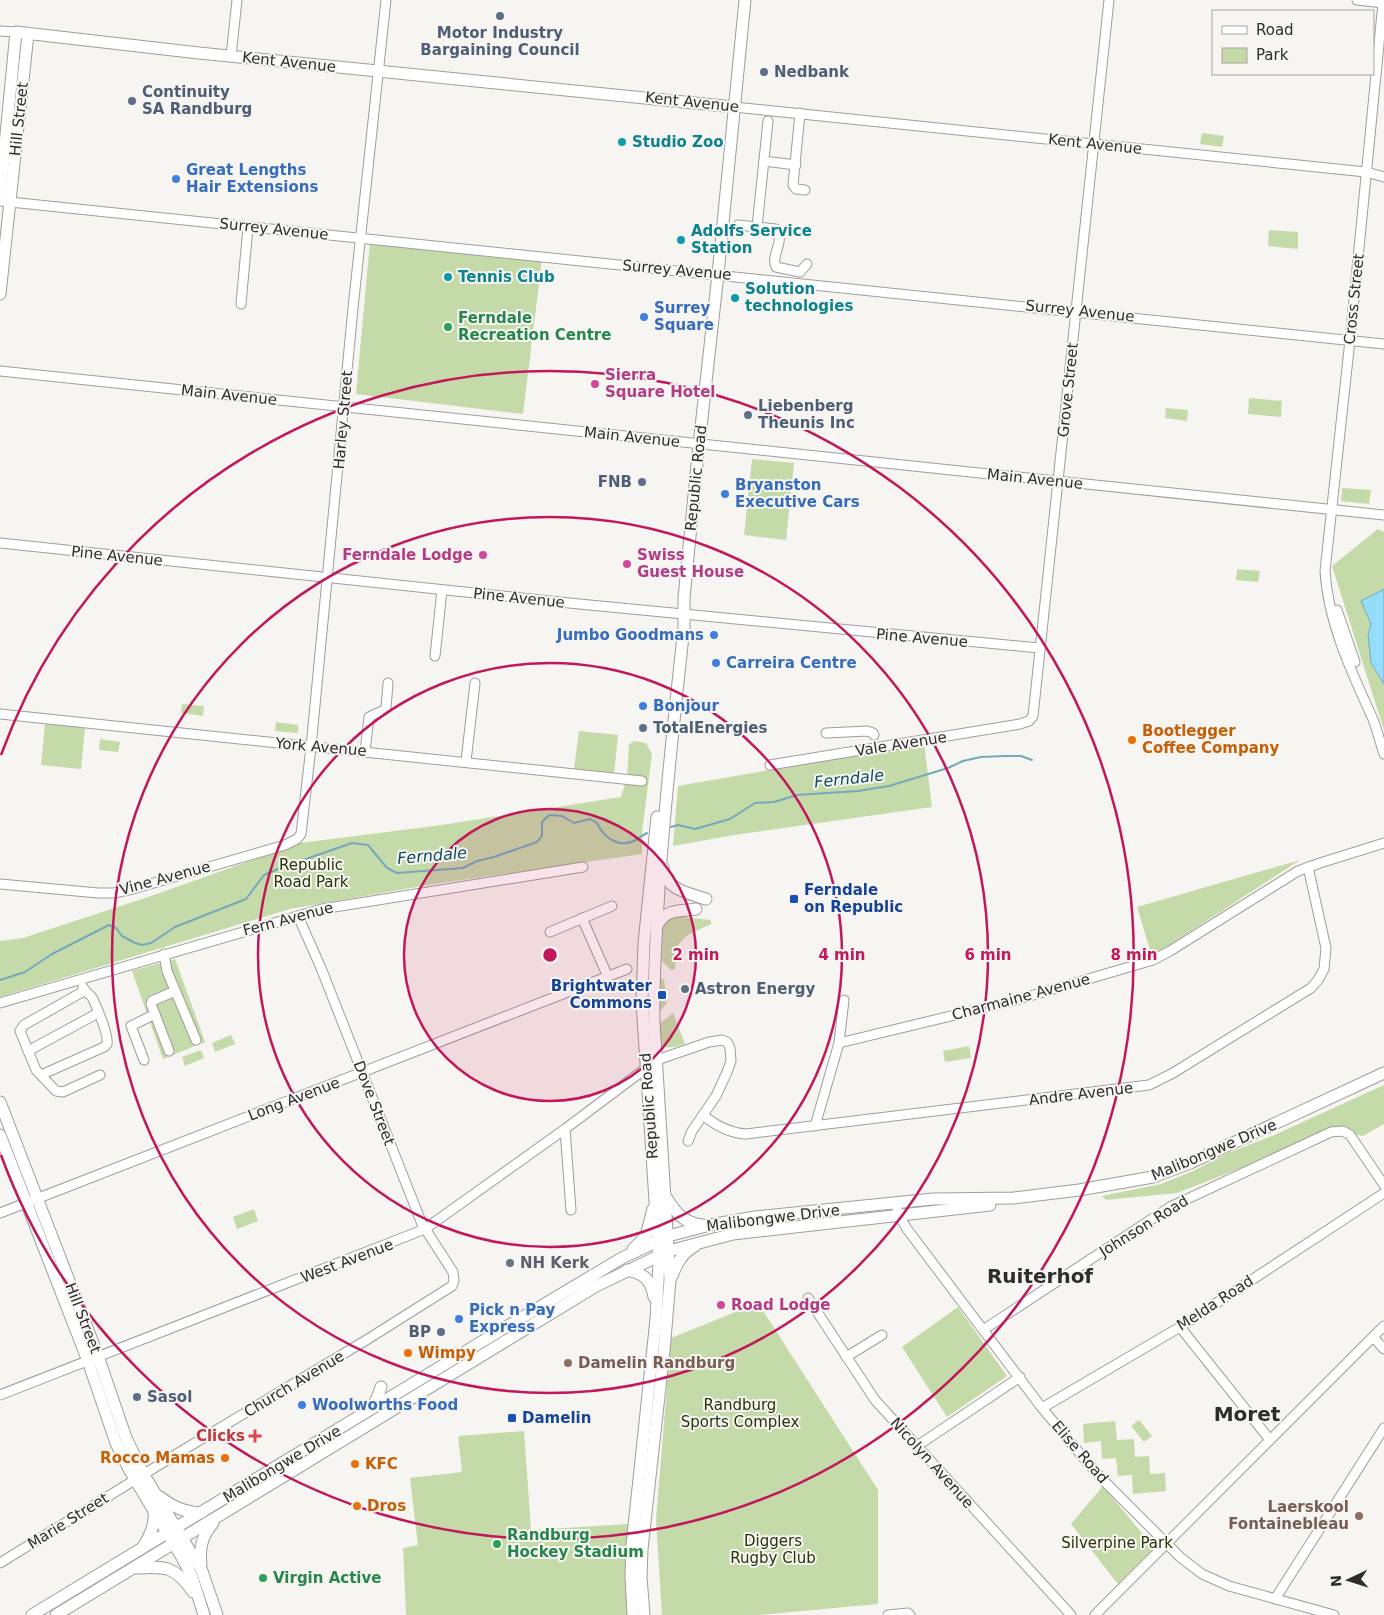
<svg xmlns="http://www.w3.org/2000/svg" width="1384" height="1615" font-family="'DejaVu Sans',sans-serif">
<rect width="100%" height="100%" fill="#f6f5f1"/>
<g fill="#c5daa9">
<polygon points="1202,133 1224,136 1222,147 1200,144"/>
<polygon points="1269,230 1298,232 1298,249 1268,246"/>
<polygon points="370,242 542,259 523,414 356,394"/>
<polygon points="1249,398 1282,401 1281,417 1248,414"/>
<polygon points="1166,408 1188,410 1187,421 1165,418"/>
<polygon points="752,459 794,463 786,540 744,535"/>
<polygon points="1342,488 1371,490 1369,504 1341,501"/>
<polygon points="1378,529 1384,532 1384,730 1332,566"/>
<polygon points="1237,569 1260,571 1258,582 1236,580"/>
<polygon points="182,704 204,706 203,716 181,713"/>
<polygon points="276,722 298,725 298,733 275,731"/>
<polygon points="45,724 85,728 81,769 41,765"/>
<polygon points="579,731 618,735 614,774 574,769"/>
<polygon points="100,739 120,742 118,752 99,750"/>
<polygon points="633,741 646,743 652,754 642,832 642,854 428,885 290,909 0,997 0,941 23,938 151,896 300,843 442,825 621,797 627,778 629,745"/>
<polygon points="924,743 932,807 734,835 673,846 678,786"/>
<polygon points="1300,860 1163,949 1151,953 1137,907"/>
<path d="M675 916 711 920V924C701 929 685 934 679 944 674 950 676 961 675 969L671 970 662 961 663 924 667 920Z"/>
<polygon points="175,959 205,1042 163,1059 132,971"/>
<path d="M661 978 664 980C665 996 674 998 660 1011Z"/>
<path d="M673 1013 685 1044C659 1052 661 1046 660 1023Z"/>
<polygon points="231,1035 235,1044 215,1052 212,1043"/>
<polygon points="969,1046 971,1058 945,1062 943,1051"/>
<polygon points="201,1050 204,1058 185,1066 182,1057"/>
<polygon points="1384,1085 1384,1124 1363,1136 1348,1133 1328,1134 1177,1193 1106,1200 1102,1196 1161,1184 1193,1171 1228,1153 1272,1136"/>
<polygon points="254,1209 258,1221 237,1229 233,1217"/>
<polygon points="758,1303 878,1490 878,1604 758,1615 662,1615 656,1520 671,1338"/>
<polygon points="958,1307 1007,1376 947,1417 902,1347"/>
<polygon points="1139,1420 1152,1436 1144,1442 1131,1426"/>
<polygon points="1115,1421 1117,1440 1134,1439 1135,1457 1149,1456 1150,1474 1165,1473 1166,1491 1133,1494 1132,1475 1118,1476 1116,1458 1102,1459 1101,1441 1084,1443 1083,1424"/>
<polygon points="524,1431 531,1530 628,1524 630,1615 406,1615 403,1548 418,1545 410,1478 462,1472 458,1436"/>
<polygon points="1103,1486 1154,1548 1118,1584 1071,1524"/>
</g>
<polygon fill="#95ddfa" stroke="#76a8bc" points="1384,589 1384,684 1371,663 1368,634 1371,624 1361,601"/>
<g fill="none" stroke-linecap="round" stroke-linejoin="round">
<g stroke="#76a8bc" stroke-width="2">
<polyline points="671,827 678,825 695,829 730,819 755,803 774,802 797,795 858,791 889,786 948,768 963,761 981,757 1005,756 1021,756 1032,760"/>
<path d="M0 980 25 972 52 954 109 925 116 928 122 936 135 943 142 945 151 943 175 927 246 899 264 875 283 867 352 843 368 845 387 868 397 873 463 868 477 861 494 857 537 842 542 836V822L549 815 562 816 574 823 590 819 597 823C604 838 619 849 636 840 640 837 643 835 647 833"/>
</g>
<g stroke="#9f9e9a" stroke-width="11">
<g id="minor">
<polyline points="1357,0 1384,3"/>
<path d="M1383 3 1350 340 1325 571C1328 622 1351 671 1372 717 1377 729 1380 742 1384 754"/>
<polyline points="0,31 16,32"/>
<polyline points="231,56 237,0"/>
<polyline points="734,107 1366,172 1384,177"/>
<polyline points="800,113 793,185 796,189 805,190"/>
<polyline points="764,161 796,165"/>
<polyline points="0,201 1384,344"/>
<path d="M738 225 776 229C786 241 770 255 776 267L800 272 807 264"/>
<polyline points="757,227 768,121"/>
<polyline points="241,304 248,227"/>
<polyline points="0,371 1384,515"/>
<polyline points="0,543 569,603 1039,648"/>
<polyline points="1337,610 1355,662"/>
<polyline points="435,656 442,590"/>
<path d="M0 714C214 736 428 758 642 781"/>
<polyline points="826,733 867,731 873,733 874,735"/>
<polyline points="365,752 369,717 384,710 386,708 388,683"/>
<polyline points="466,761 475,683"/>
<polyline points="770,765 1020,724 1029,721 1033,716 1109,0"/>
<polyline points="0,884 98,893 114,893 133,889 285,845 297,839 301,834 311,747 353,308 386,0"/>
<polyline points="582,918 608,977"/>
<polyline points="550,932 612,906"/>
<polyline points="164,954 167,971 196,1040"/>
<polyline points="84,991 24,1025 20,1031 36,1070 56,1091 63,1092 100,1075"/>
<polyline points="0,1003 322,909 583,867"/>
<polyline points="839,1043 1013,1001 1153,960 1170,951 1298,871 1320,863 1384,843"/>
<polyline points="28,1051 98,1013"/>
<polyline points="169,1051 151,1004 152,1001 175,991"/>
<polyline points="144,1060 131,1026 155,1014"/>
<path d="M41 1075 104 1047 107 1044C109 1035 97 1008 93 999 90 993 85 993 83 987"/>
<path d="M703 1115C716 1126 729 1133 746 1134L1149 1085 1173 1073 1311 988 1318 980 1324 969 1326 948 1308 867"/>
<polyline points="815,1126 839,1043 844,1000"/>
<polyline points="565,1129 571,1210"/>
<polyline points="896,1202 898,1214 907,1229 1042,1408 1081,1455 1104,1481 1180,1557 1202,1574 1229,1586 1334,1615"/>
<polyline points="0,1213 627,969"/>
<polyline points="808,1298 875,1400 1071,1615"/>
<polyline points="1180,1327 1270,1440"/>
<polyline points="983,1330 1170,1207 1331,1132 1343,1131 1350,1135 1384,1185"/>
<polyline points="1373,1337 1384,1349"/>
<polyline points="846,1357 882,1335"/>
<polyline points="0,1395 425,1229 565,1129 657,1060 709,1042 722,1040 727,1042 730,1048 731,1061 727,1072 716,1096 692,1131 688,1141"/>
<polyline points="1042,1408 1180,1327 1384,1193"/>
<polyline points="917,1446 1020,1377"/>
<polyline points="0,1563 180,1452 368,1339 452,1286 454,1281 453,1272 422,1224 321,968 298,916"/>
<polyline points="1275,1599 1384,1428"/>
<polyline points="888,1615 908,1613 910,1615"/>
<polyline points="1095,1615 1384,1326"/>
</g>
</g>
<g stroke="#9f9e9a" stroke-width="13">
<g id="major">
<polyline points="0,196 16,32 199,53 734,107"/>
<polyline points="0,294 28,34"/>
<path d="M663 868C666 890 688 893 706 899"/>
<path d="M657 926C666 908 679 912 696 909"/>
<polyline points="0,1102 98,1356 126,1438 144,1475 202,1571 217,1615"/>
<polyline points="0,1135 88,1361 116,1443 130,1471 183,1559 192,1577 204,1615"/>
<path d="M666 1197C675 1212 684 1224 703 1225"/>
<polyline points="633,1249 646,1236 653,1209"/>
<path d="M627 1270C644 1273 651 1280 654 1297"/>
<path d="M672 1276C677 1263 682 1253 695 1246"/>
<polyline points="371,1409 378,1396 381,1387"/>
<path d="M160 1497C173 1507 184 1512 201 1513"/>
<path d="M143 1547C151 1534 155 1525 154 1511"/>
<path d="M201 1565C199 1548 202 1536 213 1523"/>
<path d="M136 1568C166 1566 175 1566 193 1592"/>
<polyline points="32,1615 501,1330 622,1258 668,1236 710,1225 755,1217 933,1199 1014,1198 1079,1190 1153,1177 1190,1163 1384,1073"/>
<polyline points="56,1615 596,1286 669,1251 733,1234 990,1205"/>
<polyline points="633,1615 631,1576 632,1545 656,1319 659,1262 642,1002 644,943 657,817"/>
<path d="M644 1615 641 1577 642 1549 664 1351 670 1280 654 1022C653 972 657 923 660 873 666 791 675 709 684 627V598L698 454 718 274 745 0"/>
</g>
</g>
<use href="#minor" stroke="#fff" stroke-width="9"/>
<use href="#major" stroke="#fff" stroke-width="11"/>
</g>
<circle cx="550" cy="955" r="146" fill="#c2185b" fill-opacity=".12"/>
<g fill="none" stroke="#c2185b" stroke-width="2.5">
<circle cx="550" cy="955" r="146"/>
<circle cx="550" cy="955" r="292"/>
<circle cx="550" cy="955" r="438"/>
<path d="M1 755A584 584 0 1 1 1 1155"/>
</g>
<g fill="#5c6f8a" stroke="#f6f5f1" stroke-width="2">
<circle cx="500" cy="16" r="5"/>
<circle cx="764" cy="72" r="5"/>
<circle cx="132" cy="101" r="5"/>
<circle cx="748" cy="415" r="5"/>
<circle cx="642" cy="482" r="5"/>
<circle cx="643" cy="728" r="5"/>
<circle cx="685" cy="989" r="5"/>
<circle cx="441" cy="1332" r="5"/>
<circle cx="137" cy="1397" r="5"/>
</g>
<g fill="#0f9aa8" stroke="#f6f5f1" stroke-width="2">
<circle cx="622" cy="142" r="5"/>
<circle cx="681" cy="240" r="5"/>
<circle cx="448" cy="277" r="5"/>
<circle cx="735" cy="298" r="5"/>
</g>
<g fill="#3f7fe0" stroke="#f6f5f1" stroke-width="2">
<circle cx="176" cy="179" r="5"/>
<circle cx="644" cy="317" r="5"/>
<circle cx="725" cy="494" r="5"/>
<circle cx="714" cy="635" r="5"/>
<circle cx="716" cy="663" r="5"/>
<circle cx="643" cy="706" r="5"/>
<circle cx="459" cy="1319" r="5"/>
<circle cx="302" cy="1405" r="5"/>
</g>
<g fill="#2e9e5b" stroke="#f6f5f1" stroke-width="2">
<circle cx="448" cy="327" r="5"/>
<circle cx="497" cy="1544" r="5"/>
<circle cx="263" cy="1578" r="5"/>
</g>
<g fill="#d1479c" stroke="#f6f5f1" stroke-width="2">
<circle cx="595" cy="384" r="5"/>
<circle cx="483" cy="555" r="5"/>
<circle cx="627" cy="564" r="5"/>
<circle cx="721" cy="1305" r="5"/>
</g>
<g fill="#e8710a" stroke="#f6f5f1" stroke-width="2">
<circle cx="1132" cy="740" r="5"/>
<circle cx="408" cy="1353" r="5"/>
<circle cx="225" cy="1458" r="5"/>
<circle cx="355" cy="1464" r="5"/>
<circle cx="357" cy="1506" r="5"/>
</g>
<g fill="#1a4fb4" stroke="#f6f5f1" stroke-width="2">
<rect x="789" y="894" width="10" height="10" rx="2.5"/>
<rect x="657" y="990" width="10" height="10" rx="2.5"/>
<rect x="507" y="1413" width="10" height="10" rx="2.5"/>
</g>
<circle fill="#6b7280" stroke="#f6f5f1" stroke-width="2" cx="510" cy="1263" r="5"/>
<g fill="#8d6e63" stroke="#f6f5f1" stroke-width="2">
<circle cx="568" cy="1363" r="5"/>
<circle cx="1359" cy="1516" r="5"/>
</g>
<path fill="#e0444e" stroke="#f6f5f1" stroke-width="2" d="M252.5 1428.5h5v5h5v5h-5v5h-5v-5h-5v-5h5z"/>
<g text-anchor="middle" stroke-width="4" stroke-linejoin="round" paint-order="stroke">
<g font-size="15" font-weight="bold" fill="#4e5e75" stroke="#f6f5f1" text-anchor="start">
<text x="500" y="38" text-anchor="middle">Motor Industry<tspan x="500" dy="17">Bargaining Council</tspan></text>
<text x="774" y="77">Nedbank</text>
<text x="142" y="97">Continuity<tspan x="142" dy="17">SA Randburg</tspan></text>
<text x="758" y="411">Liebenberg<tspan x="758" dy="17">Theunis Inc</tspan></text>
<text x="632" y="487" text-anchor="end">FNB</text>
<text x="653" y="733">TotalEnergies</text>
<text x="695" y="994">Astron Energy</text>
<text x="431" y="1337" text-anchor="end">BP</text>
<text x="147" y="1402">Sasol</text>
</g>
<g font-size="15" fill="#2d2d2b" stroke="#f6f5f1">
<text transform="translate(289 62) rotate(6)" y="5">Kent Avenue</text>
<text transform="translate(692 102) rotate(6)" y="5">Kent Avenue</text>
<text transform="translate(19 119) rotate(-84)" y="5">Hill Street</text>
<text transform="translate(1095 144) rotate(6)" y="5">Kent Avenue</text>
<text transform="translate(274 229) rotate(6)" y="5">Surrey Avenue</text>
<text transform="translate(677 270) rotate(5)" y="5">Surrey Avenue</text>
<text transform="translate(1354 299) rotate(-84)" y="5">Cross Street</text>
<text transform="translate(1080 311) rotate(6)" y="5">Surrey Avenue</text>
<text transform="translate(1068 390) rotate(-84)" y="5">Grove Street</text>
<text transform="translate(229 395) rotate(6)" y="5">Main Avenue</text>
<text transform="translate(343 420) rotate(-85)" y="5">Harley Street</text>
<text transform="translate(632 437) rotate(6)" y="5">Main Avenue</text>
<text transform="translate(696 478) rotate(-84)" y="5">Republic Road</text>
<text transform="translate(1035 479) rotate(6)" y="5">Main Avenue</text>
<text transform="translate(117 556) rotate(6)" y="5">Pine Avenue</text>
<text transform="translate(519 598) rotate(6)" y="5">Pine Avenue</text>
<text transform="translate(922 638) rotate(5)" y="5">Pine Avenue</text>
<text transform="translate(901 744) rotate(-9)" y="5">Vale Avenue</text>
<text transform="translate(321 747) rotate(5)" y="5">York Avenue</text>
<text transform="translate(165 878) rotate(-15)" y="5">Vine Avenue</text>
<text transform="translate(288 919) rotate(-15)" y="5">Fern Avenue</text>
<text transform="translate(1021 997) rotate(-15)" y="5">Charmaine Avenue</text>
<text transform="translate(1081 1094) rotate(-7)" y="5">Andre Avenue</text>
<text transform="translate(294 1099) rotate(-21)" y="5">Long Avenue</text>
<text transform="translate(374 1103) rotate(69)" y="5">Dove Street</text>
<text transform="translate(649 1106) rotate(-94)" y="5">Republic Road</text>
<text transform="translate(1214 1150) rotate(-23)" y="5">Malibongwe Drive</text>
<text transform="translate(773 1218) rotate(-7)" y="5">Malibongwe Drive</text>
<text transform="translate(1144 1226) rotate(-32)" y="5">Johnson Road</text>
<text transform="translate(347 1261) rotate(-21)" y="5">West Avenue</text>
<text transform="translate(1215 1303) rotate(-33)" y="5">Melda Road</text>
<text transform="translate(83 1318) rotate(69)" y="5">Hill Street</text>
<text transform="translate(294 1384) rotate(-31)" y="5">Church Avenue</text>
<text transform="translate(1080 1452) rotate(49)" y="5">Elise Road</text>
<text transform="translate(932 1463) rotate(48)" y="5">Nicolyn Avenue</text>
<text transform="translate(282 1464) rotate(-31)" y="5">Malibongwe Drive</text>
<text transform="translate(68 1521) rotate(-32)" y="5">Marie Street</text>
</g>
<g font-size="15" font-weight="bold" fill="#0d838f" stroke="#f6f5f1" text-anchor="start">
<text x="632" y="147">Studio Zoo</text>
<text x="691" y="236">Adolfs Service<tspan x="691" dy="17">Station</tspan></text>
<text x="458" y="282">Tennis Club</text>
<text x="745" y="294">Solution<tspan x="745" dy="17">technologies</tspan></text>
</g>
<g font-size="15" font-weight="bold" fill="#366cbe" stroke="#f6f5f1" text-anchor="start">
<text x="186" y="175">Great Lengths<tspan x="186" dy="17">Hair Extensions</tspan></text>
<text x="654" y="313">Surrey<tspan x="654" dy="17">Square</tspan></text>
<text x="735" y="490">Bryanston<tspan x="735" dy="17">Executive Cars</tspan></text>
<text x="704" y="640" text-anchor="end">Jumbo Goodmans</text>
<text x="726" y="668">Carreira Centre</text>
<text x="653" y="711">Bonjour</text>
<text x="469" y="1315">Pick n Pay<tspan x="469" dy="17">Express</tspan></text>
<text x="312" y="1410">Woolworths Food</text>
</g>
<g font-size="15" font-weight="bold" fill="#27864d" stroke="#f6f5f1" text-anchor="start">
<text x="458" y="323">Ferndale<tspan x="458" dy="17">Recreation Centre</tspan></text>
<text x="507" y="1540">Randburg<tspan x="507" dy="17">Hockey Stadium</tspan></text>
<text x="273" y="1583">Virgin Active</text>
</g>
<g font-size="15" font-weight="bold" fill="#b23c85" stroke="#f6f5f1" text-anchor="start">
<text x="605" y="380">Sierra<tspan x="605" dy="17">Square Hotel</tspan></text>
<text x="473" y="560" text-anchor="end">Ferndale Lodge</text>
<text x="637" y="560">Swiss<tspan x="637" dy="17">Guest House</tspan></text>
<text x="731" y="1310">Road Lodge</text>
</g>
<g font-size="15" font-weight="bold" fill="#c56008" stroke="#f6f5f1" text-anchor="start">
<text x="1142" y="736">Bootlegger<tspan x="1142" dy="17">Coffee Company</tspan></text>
<text x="418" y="1358">Wimpy</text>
<text x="215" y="1463" text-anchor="end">Rocco Mamas</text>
<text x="365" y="1469">KFC</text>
<text x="367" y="1511">Dros</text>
</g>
<g font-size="15" fill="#253409" stroke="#f6f5f1">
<text x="311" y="870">Republic<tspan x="311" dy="17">Road Park</tspan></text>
<text x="740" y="1410">Randburg<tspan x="740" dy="17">Sports Complex</tspan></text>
<text x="773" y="1546">Diggers<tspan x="773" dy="17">Rugby Club</tspan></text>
<text x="1117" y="1548">Silverpine Park</text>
</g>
<g font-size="15" font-weight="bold" fill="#164399" stroke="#f6f5f1" text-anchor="start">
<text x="804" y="895">Ferndale<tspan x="804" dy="17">on Republic</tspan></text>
<text x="652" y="991" text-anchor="end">Brightwater<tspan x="652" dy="17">Commons</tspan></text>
<text x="522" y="1423">Damelin</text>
</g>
<g font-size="15" font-weight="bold" fill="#5b616d" stroke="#f6f5f1" text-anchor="start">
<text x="520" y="1268">NH Kerk</text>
</g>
<g font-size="15" font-weight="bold" fill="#785e54" stroke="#f6f5f1" text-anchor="start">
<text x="578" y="1368">Damelin Randburg</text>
<text x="1349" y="1512" text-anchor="end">Laerskool<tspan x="1349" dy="17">Fontainebleau</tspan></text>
</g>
<g font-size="15" font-weight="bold" fill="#be3a42" stroke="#f6f5f1" text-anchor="end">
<text x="245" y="1441">Clicks</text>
</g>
<g font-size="16" font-style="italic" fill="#0d4b5f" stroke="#f6f5f1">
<text transform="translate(849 778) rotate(-6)" y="6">Ferndale</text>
<text transform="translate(432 855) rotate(-5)" y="6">Ferndale</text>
</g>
<g font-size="20" font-weight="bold" fill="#2d2d2b" stroke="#f6f5f1">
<text x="1040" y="1283">Ruiterhof</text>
<text x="1247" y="1421">Moret</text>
</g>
</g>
<circle cx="550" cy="955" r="8" fill="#c2185b" stroke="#f6f5f1" stroke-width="2.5"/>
<g font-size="15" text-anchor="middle" font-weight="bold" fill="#c2185b" stroke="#f6f5f1" stroke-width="4" stroke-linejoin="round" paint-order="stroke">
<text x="696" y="960">2 min</text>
<text x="842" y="960">4 min</text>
<text x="988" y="960">6 min</text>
<text x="1134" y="960">8 min</text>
</g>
<rect x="1212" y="10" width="162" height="65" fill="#f6f5f1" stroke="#a6a5a2"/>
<rect x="1222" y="26" width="25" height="8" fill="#ffffff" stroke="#a6a5a2"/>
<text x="1256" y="35" font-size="15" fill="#2d2d2b">Road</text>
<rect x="1222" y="48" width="25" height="15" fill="#c5daa9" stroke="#a6a5a2"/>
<text x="1256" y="60" font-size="15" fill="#2d2d2b">Park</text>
<g transform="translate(1349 1580) rotate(266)" stroke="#f6f5f1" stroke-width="4" paint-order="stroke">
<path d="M0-4L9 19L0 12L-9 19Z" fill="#2d2d2b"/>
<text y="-8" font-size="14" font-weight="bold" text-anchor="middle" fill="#2d2d2b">N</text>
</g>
</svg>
